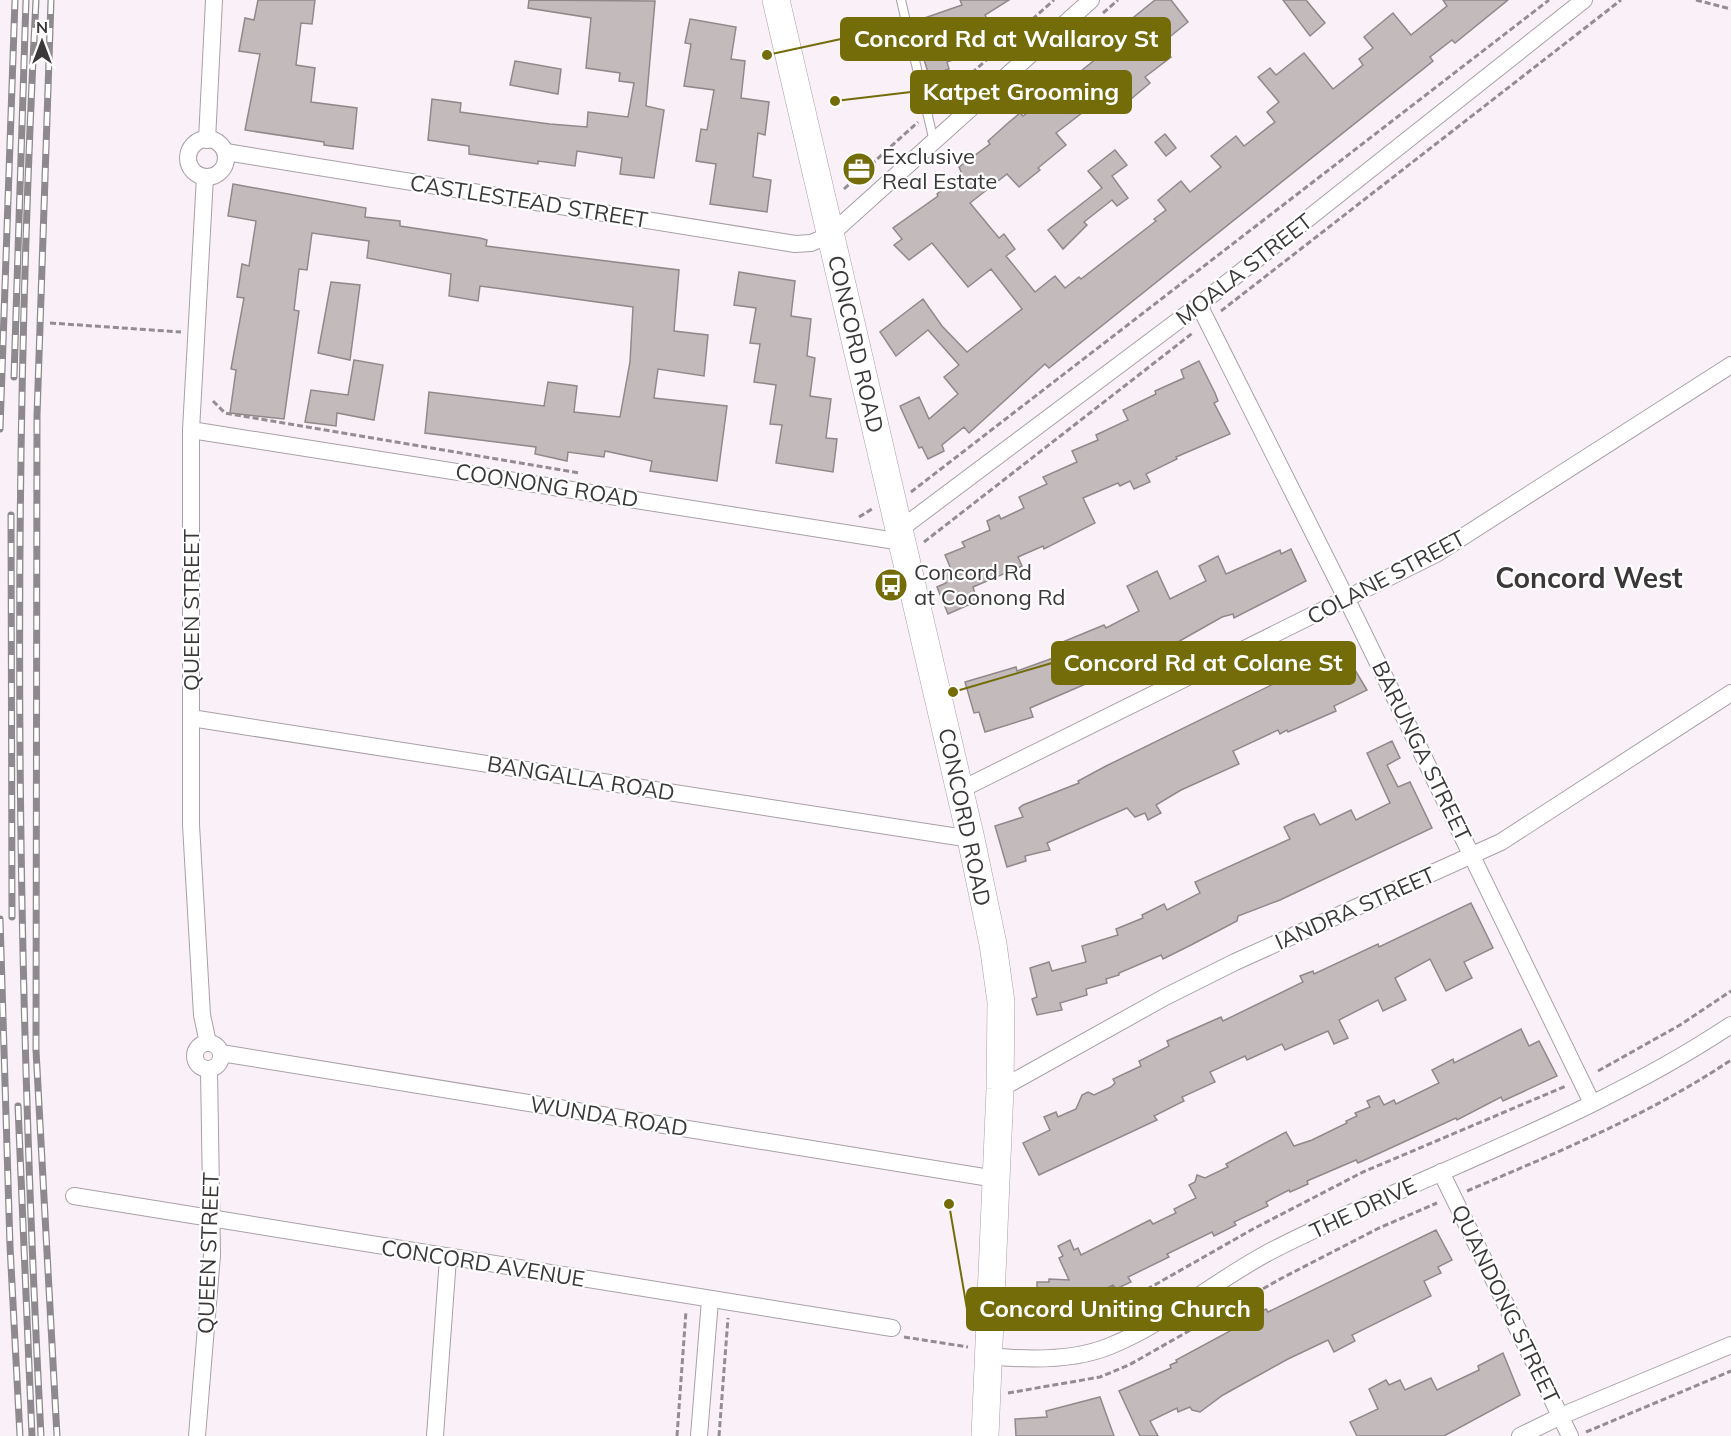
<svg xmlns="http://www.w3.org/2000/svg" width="1731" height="1436" font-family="Mulish,sans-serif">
<rect width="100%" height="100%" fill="#f9f1f7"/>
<g fill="#c3babc" stroke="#91888a" stroke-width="1.5">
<polygon points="258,0 315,0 312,24 301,23 296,65 315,68 311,102 357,108 353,149 324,145 324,142 245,130 260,54 239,51 245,18 254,20"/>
<polygon points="529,0 655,1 646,106 664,110 654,178 620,174 622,158 577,151 575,166 538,161 538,164 469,154 469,146 428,140 432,99 461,103 460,112 550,124 587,127 588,112 628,117 634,83 619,81 620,73 586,68 591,18 528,8"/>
<polygon points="960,0 1009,0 985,15 993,31 968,43 972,53 947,62 949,69 929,76 913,22 962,5"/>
<polygon points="1155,0 1171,0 1188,22 1161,44 1171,57 1145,77 1150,83 1131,99 1129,97 1123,101 1109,84 1079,107 1083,112 1056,133 1066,145 1038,168 1040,170 1019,187 1007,174 970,203 999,238 1004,234 1015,249 1006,256 1035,292 1055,276 1065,288 1079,277 1081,279 1156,221 1154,219 1166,210 1158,200 1181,181 1190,192 1221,167 1211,156 1236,136 1244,146 1275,122 1267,112 1279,102 1258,77 1270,68 1276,75 1304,53 1333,89 1363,65 1359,59 1373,48 1364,37 1393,13 1411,35 1447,6 1443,0 1508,0 1455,43 1452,40 1430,57 1433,61 1049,368 1045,364 969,433 964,427 942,445 944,451 928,459 922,447 919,448 900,406 919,397 929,419 958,394 944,377 959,365 928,330 896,356 880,332 923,299 942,326 967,352 1022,309 991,269 968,287 932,243 909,260 894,245 902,239 893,228 938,196 937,194 962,174 959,167 990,144 988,141 1008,123 1020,113 1023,116 1045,99 1042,96 1052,88 1073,72 1076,75 1097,58 1092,51"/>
<polygon points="1283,0 1306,0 1325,23 1310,36"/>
<polygon points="690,19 736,27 731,59 745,61 741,98 769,102 765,135 758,133 753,177 771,180 767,212 710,204 716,164 696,161 701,129 707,130 714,90 684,86 691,44 685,43"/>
<polygon points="515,61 561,69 558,94 510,85"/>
<polygon points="1165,134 1176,148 1166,156 1155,142"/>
<polygon points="1115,150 1127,165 1112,176 1128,198 1117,206 1112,200 1084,222 1087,225 1063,249 1048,230 1102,188 1088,171"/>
<polygon points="233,184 366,208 365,217 400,221 400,226 480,238 487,240 486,246 679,270 674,331 708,335 704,376 658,369 654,398 727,406 717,481 650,471 652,461 605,451 604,457 568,452 567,461 535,454 536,447 425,433 429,392 544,406 548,382 577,386 574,412 620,417 630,362 633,307 480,286 478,301 449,296 451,274 367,258 369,241 312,233 307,270 299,269 294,310 299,311 284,419 230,413 236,370 231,369 244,298 237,297 242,264 249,266 256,221 228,216"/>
<polygon points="739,272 795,281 791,316 811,319 807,356 815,358 810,396 831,399 826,438 837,439 833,472 776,463 782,425 770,424 776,385 754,382 760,344 750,343 756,308 734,305"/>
<polygon points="331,282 360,285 350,360 318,353"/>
<polygon points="354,360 383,365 374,420 337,413 336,426 305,422 311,390 348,395"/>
<polygon points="1199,361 1215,393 1218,401 1214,403 1230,434 1176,457 1177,459 1146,474 1150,482 1134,489 1130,481 1120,486 1118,483 1083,498 1095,523 1044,549 1043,546 1018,557 1022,566 973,587 977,601 948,614 937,587 946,583 942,572 951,569 945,555 965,547 962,542 990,530 987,521 999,515 1001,519 1024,508 1019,497 1047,484 1043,477 1077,462 1072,451 1098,440 1096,435 1128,420 1123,410 1156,394 1155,391 1184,378 1181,370"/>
<polygon points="1291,549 1306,581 1271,599 1234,618 1233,614 1222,617 1162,651 1030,708 1033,717 985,732 979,712 974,713 965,682 1016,667 1017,671 1056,657 1053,646 1104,625 1106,628 1139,611 1127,586 1157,571 1170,599 1206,581 1199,566 1218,556 1226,574 1280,550 1281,554"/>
<polygon points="1343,650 1367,690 1334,706 1336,711 1288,732 1287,730 1280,734 1278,730 1233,751 1239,764 1181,790 1156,805 1161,813 1148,820 1145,813 1135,817 1127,808 1047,843 1050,850 1025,856 1026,861 1007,867 995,826 1023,817 1019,808 1023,805 1079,783 1078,781 1106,766"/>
<polygon points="1392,741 1400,758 1387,765 1398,787 1410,782 1432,828 1280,900 1238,916 1237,921 1191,945 1163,959 1161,955 1119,973 1119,975 1106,979 1107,983 1086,989 1087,995 1060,1003 1062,1010 1037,1015 1032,999 1037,997 1030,968 1049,962 1052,971 1086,962 1082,946 1118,935 1116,929 1143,918 1142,915 1164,904 1167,910 1200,893 1195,882 1290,839 1284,827 1294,822 1314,814 1320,825 1351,810 1356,820 1390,803 1367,753"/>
<polygon points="1471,903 1493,948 1464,962 1472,978 1446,991 1430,959 1395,978 1406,1000 1383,1011 1378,1000 1339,1020 1348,1038 1334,1044 1328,1031 1285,1050 1282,1044 1247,1060 1245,1056 1210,1072 1215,1082 1182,1097 1184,1101 1154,1116 1157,1120 1039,1175 1023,1143 1050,1130 1044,1117 1056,1112 1058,1117 1076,1109 1082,1095 1088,1092 1094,1095 1111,1087 1115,1083 1113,1079 1141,1066 1139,1061 1169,1046 1167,1041 1221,1017 1223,1021 1303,982 1300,976 1313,971 1314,974 1378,944 1379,947"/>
<polygon points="1521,1029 1529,1046 1539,1041 1557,1076 1503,1101 1501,1097 1457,1120 1456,1118 1358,1163 1356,1160 1307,1181 1308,1184 1290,1192 1289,1190 1266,1202 1268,1206 1234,1222 1236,1225 1214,1236 1212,1232 1167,1254 1169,1257 1128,1277 1131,1282 1116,1289 1113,1285 1073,1305 1072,1320 1036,1320 1037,1317 1032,1317 1032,1300 1037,1300 1037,1282 1049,1282 1049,1279 1069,1280 1059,1258 1063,1256 1058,1246 1070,1240 1074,1250 1078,1248 1081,1255 1150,1220 1153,1224 1176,1213 1174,1209 1196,1198 1189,1185 1195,1182 1197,1175 1205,1178 1228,1167 1226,1164 1286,1132 1294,1146 1312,1140 1347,1123 1346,1121 1357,1116 1355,1113 1370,1107 1367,1101 1379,1096 1384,1105 1394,1100 1396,1104 1439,1083 1432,1070 1453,1059 1454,1063 1474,1053"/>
<polygon points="1436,1230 1452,1260 1438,1267 1441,1273 1424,1281 1431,1296 1352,1335 1355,1341 1334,1352 1328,1340 1288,1359 1223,1395 1200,1412 1192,1410 1190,1407 1178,1412 1177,1408 1150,1421 1158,1436 1140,1436 1119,1391 1171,1368 1170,1365 1177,1362 1176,1360 1245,1323 1252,1316 1266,1309 1268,1312"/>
<polygon points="1503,1353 1520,1395 1444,1436 1357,1436 1350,1422 1378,1409 1369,1389 1386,1380 1389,1385 1400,1380 1405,1390 1431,1378 1437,1390 1479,1370 1478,1366"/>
<polygon points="1100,1397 1114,1436 1016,1436 1015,1419 1047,1417 1046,1411"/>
</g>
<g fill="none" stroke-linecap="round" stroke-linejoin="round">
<g stroke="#a8a0a6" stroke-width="10">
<polyline id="lane" points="901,0 934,142"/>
</g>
<g stroke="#a8a0a6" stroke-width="18">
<g id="street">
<circle cx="207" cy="158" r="19"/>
<polyline points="207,140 214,0"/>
<polyline points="226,152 795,244 811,243 830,235 1091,0"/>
<polyline points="205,177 191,430 191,825 202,1015 208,1043"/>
<polyline points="1199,305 1356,618 1592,1103"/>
<polyline points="191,430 902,542"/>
<polyline points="899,530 1199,305 1584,0"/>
<polyline points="191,718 971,839"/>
<polyline points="960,790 1436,554 1731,365"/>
<circle cx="208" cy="1056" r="13"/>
<polyline points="221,1053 996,1179"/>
<polyline points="1000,1089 1165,997 1235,962 1501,842 1731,693"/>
<polyline points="1441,1172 1570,1436"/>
<polyline points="74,1196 892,1328"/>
<path d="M989 1356C1027 1360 1074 1361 1110 1346 1169 1322 1218 1278 1275 1249 1425 1173 1590 1119 1731 1025"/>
<polyline points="197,1436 212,1255 209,1069"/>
<polyline points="435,1436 448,1258"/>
<polyline points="699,1436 710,1300"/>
<polyline points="1520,1436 1561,1416 1731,1345"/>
</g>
</g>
<g stroke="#a8a0a6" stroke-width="28">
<polyline id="primary" points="776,0 971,839 993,944 1001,1002 1000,1089 985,1436"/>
</g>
<g stroke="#938d91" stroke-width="3" stroke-dasharray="6 3" stroke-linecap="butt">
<polyline points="1696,0 1731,9"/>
<polyline points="1103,13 1118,0"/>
<polyline points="938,103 1054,0"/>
<polyline points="844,189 918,122"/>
<polyline points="1221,311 1621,0"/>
<polyline points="50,323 181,332"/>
<polyline points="213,401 225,413 580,473"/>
<polyline points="911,492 1549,0"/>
<polyline points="859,517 872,509"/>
<polyline points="924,542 1194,332"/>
<polyline points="1598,1071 1680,1025 1731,991"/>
<path d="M1467 1191C1558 1152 1649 1115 1731 1060"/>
<polyline points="1012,1323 1086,1324 1253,1229 1363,1172 1566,1086"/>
<polyline points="904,1337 968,1347"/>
<polyline points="1008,1393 1100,1377 1129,1365 1282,1278 1379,1228 1437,1203"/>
<polyline points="1586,1432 1731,1371"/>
<polyline points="677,1436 686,1311"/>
<polyline points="719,1436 728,1318"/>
</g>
<use href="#lane" stroke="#fff" stroke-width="8"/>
<use href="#street" stroke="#fff" stroke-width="16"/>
<use href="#primary" stroke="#fff" stroke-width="27"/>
<g stroke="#8e898d" stroke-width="7">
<g id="rail">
<path d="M36 0C11 478 16 958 41 1436"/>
<polyline points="51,0 37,416 36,1050 57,1436"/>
<polyline points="14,377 26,0"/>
<polyline points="0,429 15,0"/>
<polyline points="11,515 12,917"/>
<polyline points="0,919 10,1246 20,1436"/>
<polyline points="18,1106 32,1436"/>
</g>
</g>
<use href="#rail" stroke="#fff" stroke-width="4.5" stroke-dasharray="14" stroke-linecap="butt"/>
</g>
<defs>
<g id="office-disc" transform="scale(1.725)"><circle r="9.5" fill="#736c09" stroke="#fff"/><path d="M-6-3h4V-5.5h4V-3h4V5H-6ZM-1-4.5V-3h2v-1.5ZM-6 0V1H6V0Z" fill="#fff"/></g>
<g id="bus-disc" transform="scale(1.725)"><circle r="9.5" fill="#736c09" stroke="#fff"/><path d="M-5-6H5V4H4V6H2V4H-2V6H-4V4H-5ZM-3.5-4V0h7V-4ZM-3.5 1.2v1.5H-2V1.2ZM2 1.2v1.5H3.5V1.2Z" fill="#fff"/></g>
</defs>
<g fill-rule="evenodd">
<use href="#office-disc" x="859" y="169"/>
<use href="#bus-disc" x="891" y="585"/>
</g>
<g text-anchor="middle" stroke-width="4.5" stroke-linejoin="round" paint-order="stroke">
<g font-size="22" fill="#3b383a" stroke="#fff" text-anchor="start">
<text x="882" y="164">Exclusive<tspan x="882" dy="25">Real Estate</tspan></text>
<text x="914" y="580">Concord Rd<tspan x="914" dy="25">at Coonong Rd</tspan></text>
</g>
<g font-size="22" fill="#3b383a" stroke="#fff">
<text transform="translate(529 201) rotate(9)" y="8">CASTLESTEAD STREET</text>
<text transform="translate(1244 269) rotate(-38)" y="8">MOALA STREET</text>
<text transform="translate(856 344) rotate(77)" y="8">CONCORD ROAD</text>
<text transform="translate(547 485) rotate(9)" y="8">COONONG ROAD</text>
<text transform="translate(1386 577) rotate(-28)" y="8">COLANE STREET</text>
<text transform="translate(191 610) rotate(-90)" y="8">QUEEN STREET</text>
<text transform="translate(1422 751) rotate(64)" y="8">BARUNGA STREET</text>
<text transform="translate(581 778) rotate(9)" y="8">BANGALLA ROAD</text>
<text transform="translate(965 817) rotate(78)" y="8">CONCORD ROAD</text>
<text transform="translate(1355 908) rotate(-24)" y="8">IANDRA STREET</text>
<text transform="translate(609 1116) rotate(9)" y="8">WUNDA ROAD</text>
<text transform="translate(1363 1208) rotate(-25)" y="8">THE DRIVE</text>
<text transform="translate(208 1253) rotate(-88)" y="8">QUEEN STREET</text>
<text transform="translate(483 1263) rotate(9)" y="8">CONCORD AVENUE</text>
<text transform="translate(1506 1304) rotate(64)" y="8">QUANDONG STREET</text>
</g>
<g font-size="28" font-weight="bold" fill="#3b383a" stroke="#fff">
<text x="1589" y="588">Concord West</text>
</g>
</g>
<path fill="none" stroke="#736c09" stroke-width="2" d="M767 55L841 39M835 101L911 92M953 692L1052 663M949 1204L967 1309"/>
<g fill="#736c09" stroke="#fff" stroke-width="2">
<circle cx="767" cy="55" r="6"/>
<circle cx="835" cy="101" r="6"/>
<circle cx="953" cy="692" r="6"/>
<circle cx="949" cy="1204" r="6"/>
</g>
<g fill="#736c09" stroke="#736c09" stroke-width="2">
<rect x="841" y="18" width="329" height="42" rx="6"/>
<rect x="911" y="71" width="220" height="42" rx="6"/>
<rect x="1052" y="642" width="303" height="42" rx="6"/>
<rect x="967" y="1288" width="296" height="42" rx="6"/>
</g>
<g font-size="24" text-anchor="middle" font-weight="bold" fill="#fff">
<text x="1006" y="47">Concord Rd at Wallaroy St</text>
<text x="1021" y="100">Katpet Grooming</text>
<text x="1203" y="671">Concord Rd at Colane St</text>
<text x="1115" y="1317">Concord Uniting Church</text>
</g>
<g transform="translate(42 42)" stroke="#ffffff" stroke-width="4.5" paint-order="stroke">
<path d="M0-4.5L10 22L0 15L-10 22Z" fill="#3b383a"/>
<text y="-9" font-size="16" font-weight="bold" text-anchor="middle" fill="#3b383a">N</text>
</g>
</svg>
